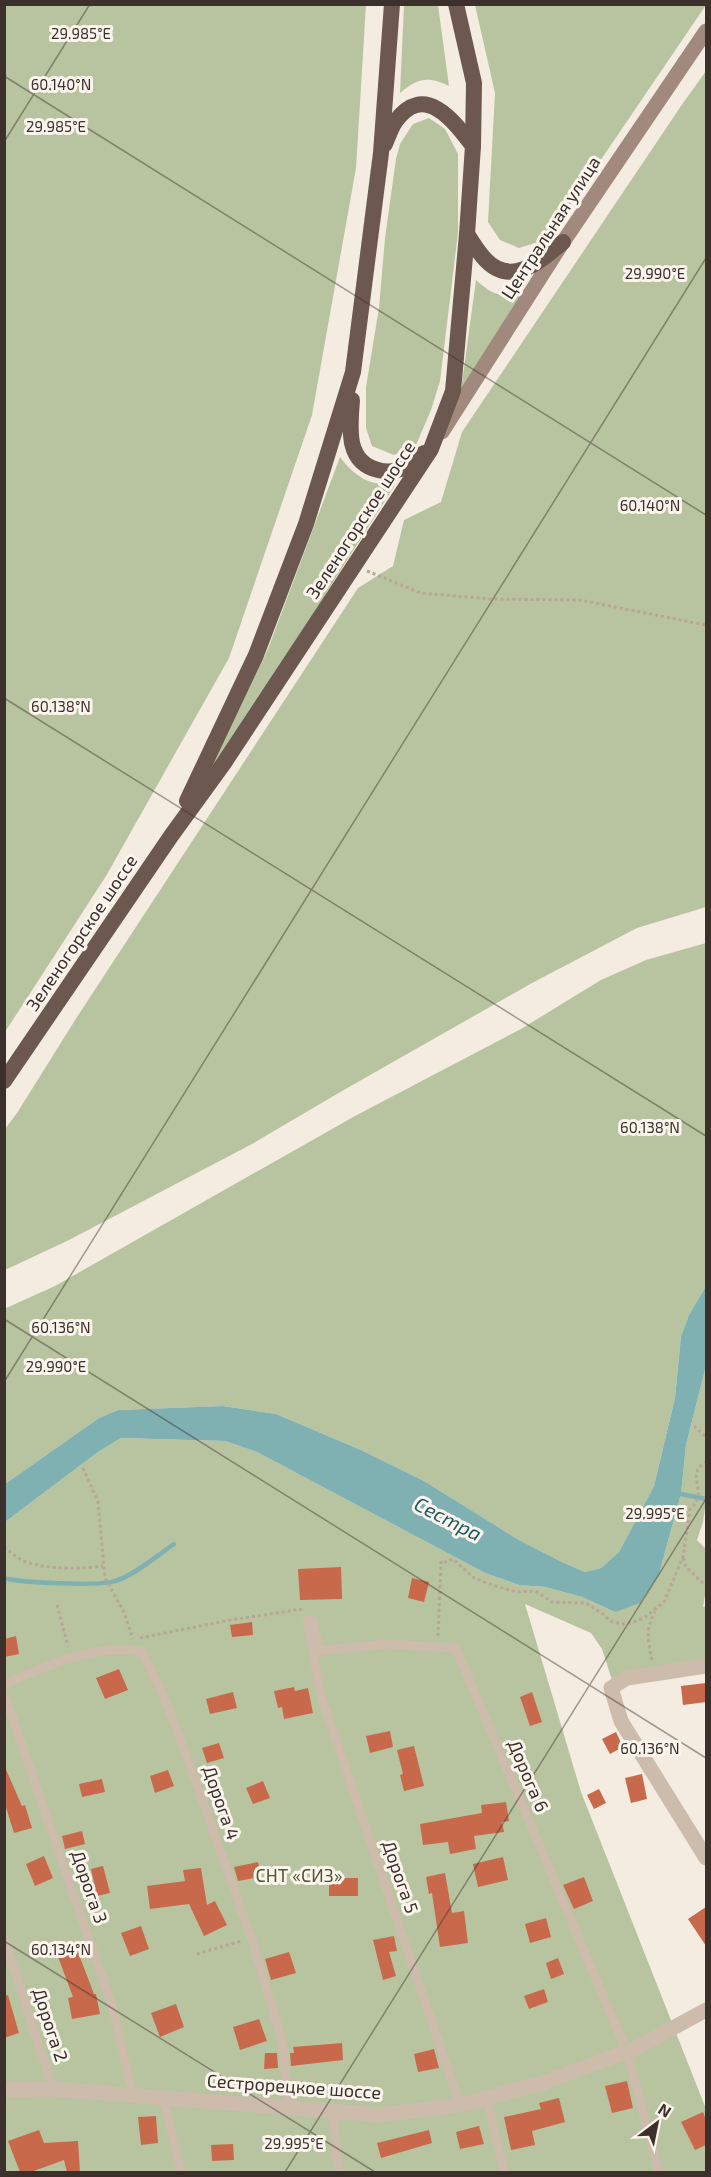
<svg xmlns="http://www.w3.org/2000/svg" width="711" height="2177" font-family="'Exo 2',sans-serif">
<rect width="100%" height="100%" fill="#f4ebe1"/>
<g fill="#b8c4a0">
<polygon points="5,4 366,5 356,168 312,415 229,658 106,876 5,1032"/>
<path d="M404 5H438L449 86C428 76 418 78 400 93Z"/>
<polygon points="475,5 706,5 560,220 538,242 519,248 500,240 488,222 495,93"/>
<polygon points="706,71 706,907 637,928 532,983 342,1091 252,1144 69,1240 5,1270 5,1129 17,1113 77,1017 358,588 393,566 404,520 441,502 462,432 681,106"/>
<polygon points="429,118 445,129 458,154 458,233 440,381 431,410 416,445 394,455 372,446 366,428 366,387 379,308 385,238 396,159 400,144 413,124"/>
<path d="M476 280C493 295 499 297 522 293L461 390Z"/>
<path d="M340 457C356 478 369 485 395 485L198 794 268 649Z"/>
<polygon points="706,943 706,1286 689,1315 681,1336 675,1398 654,1486 619,1552 601,1568 585,1572 562,1562 519,1540 424,1481 361,1450 276,1414 223,1406 118,1410 99,1418 5,1484 4,1309 55,1286 355,1116 521,1029 601,980 646,960"/>
<polygon points="706,1366 706,1501 703,1522 697,1540 706,1549 706,1589 703,1607 706,1606 706,1666 614,1686 602,1649 591,1633 525,1604 581,1792 706,2109 706,2172 5,2172 5,1522 98,1452 121,1438 225,1441 257,1452 485,1573 519,1585 545,1587 582,1597 615,1612 659,1574 681,1494 686,1445"/>
</g>
<polygon fill="#7fb0b2" points="706,1286 706,1366 686,1445 681,1494 659,1574 640,1603 615,1612 582,1597 545,1587 519,1585 485,1573 257,1452 225,1441 121,1438 98,1452 5,1522 5,1484 99,1418 118,1410 223,1406 276,1414 361,1450 424,1481 519,1540 562,1562 585,1572 601,1568 619,1552 654,1486 675,1398 681,1336 689,1315"/>
<g fill="none" stroke-linecap="round" stroke-linejoin="round">
<g stroke="#7fb0b2" stroke-width="4.5">
<polyline points="681,1494 706,1499"/>
<path d="M4 1578C19 1583 102 1586 115 1581 133 1576 158 1555 174 1544"/>
</g>
</g>
<g fill="#c8694b">
<polygon points="341,1567 342,1599 300,1600 298,1569"/>
<polygon points="412,1578 429,1582 424,1602 408,1598"/>
<polygon points="252,1622 253,1635 232,1637 230,1625"/>
<polygon points="16,1636 19,1654 4,1657 4,1639"/>
<polygon points="119,1669 128,1690 105,1699 96,1678"/>
<polygon points="706,1683 706,1702 683,1705 681,1686"/>
<polygon points="294,1687 295,1691 308,1688 313,1713 284,1719 282,1707 278,1708 274,1691"/>
<polygon points="233,1692 237,1708 210,1714 206,1699"/>
<polygon points="532,1692 542,1722 530,1726 520,1697"/>
<polygon points="390,1731 393,1747 370,1753 366,1736"/>
<polygon points="616,1732 623,1747 610,1754 602,1739"/>
<polygon points="219,1743 224,1758 207,1763 202,1748"/>
<polygon points="414,1746 424,1786 404,1791 400,1775 403,1774 397,1750"/>
<polygon points="4,1765 22,1806 25,1805 32,1828 14,1833 4,1801"/>
<polygon points="168,1770 174,1786 155,1793 150,1776"/>
<polygon points="642,1774 647,1799 631,1803 625,1778"/>
<polygon points="102,1779 105,1792 82,1797 79,1784"/>
<polygon points="263,1781 270,1798 253,1804 246,1788"/>
<polygon points="599,1789 606,1803 594,1809 587,1795"/>
<polygon points="506,1802 509,1821 502,1822 504,1832 474,1836 476,1849 450,1854 448,1842 423,1845 420,1824 482,1813 481,1805"/>
<polygon points="82,1831 85,1844 65,1849 62,1836"/>
<polygon points="44,1856 53,1878 35,1886 26,1864"/>
<polygon points="503,1857 508,1880 478,1887 473,1864"/>
<polygon points="258,1862 261,1877 238,1881 234,1867"/>
<polygon points="103,1866 110,1893 97,1896 91,1869"/>
<polygon points="201,1868 207,1905 215,1901 227,1925 204,1936 189,1904 150,1909 147,1886 185,1881 183,1870"/>
<polygon points="445,1873 452,1913 464,1911 468,1943 440,1947 432,1893 429,1894 426,1877"/>
<polygon points="584,1877 593,1901 574,1909 563,1885"/>
<rect x="329" y="1878" width="29" height="18"/>
<polygon points="706,1907 706,1946 688,1919"/>
<polygon points="546,1918 551,1937 530,1943 525,1924"/>
<polygon points="141,1926 149,1949 130,1956 121,1933"/>
<polygon points="394,1936 397,1951 389,1952 396,1976 383,1980 373,1940"/>
<polygon points="76,1947 94,1994 96,1994 100,2014 72,2019 68,1998 73,1997 57,1954"/>
<polygon points="289,1952 296,1973 271,1980 265,1959"/>
<polygon points="558,1958 564,1974 551,1979 546,1963"/>
<polygon points="544,1989 548,2002 529,2009 524,1996"/>
<polygon points="8,1995 19,2033 4,2038 4,1996"/>
<polygon points="176,2004 184,2027 160,2037 151,2013"/>
<polygon points="259,2019 267,2041 240,2050 233,2027"/>
<polygon points="342,2043 343,2060 291,2066 290,2053 294,2053 293,2047"/>
<polygon points="434,2049 439,2068 418,2072 414,2054"/>
<polygon points="265,2053 277,2053 278,2068 264,2069"/>
<polygon points="627,2081 633,2108 612,2113 605,2086"/>
<polygon points="559,2098 565,2122 532,2131 535,2145 511,2150 504,2117 541,2109 539,2103"/>
<polygon points="703,2112 706,2120 706,2145 695,2150 681,2122"/>
<polygon points="156,2116 158,2143 141,2145 138,2117"/>
<polygon points="479,2126 484,2144 460,2149 456,2132"/>
<polygon points="39,2130 44,2143 78,2141 80,2172 67,2172 64,2160 31,2172 20,2172 8,2141"/>
<polygon points="429,2130 432,2143 381,2158 377,2143"/>
<polygon points="233,2144 234,2160 212,2161 211,2145"/>
</g>
<g fill="none" stroke-linecap="round" stroke-linejoin="round">
<g stroke="#b9a596" stroke-width="3" stroke-dasharray="3 3" stroke-linecap="butt">
<polyline points="367,571 421,593 490,599 580,600 706,625"/>
<polyline points="694,1426 706,1437"/>
<polyline points="83,1468 98,1502 105,1578 124,1612 133,1639"/>
<path d="M4 1547C10 1552 17 1558 24 1561 47 1570 79 1569 103 1566"/>
<polyline points="683,1558 686,1567 706,1586"/>
<polyline points="57,1605 68,1646"/>
<path d="M438 1636 441 1563V1561L445 1562 453 1559 473 1577 486 1583 516 1592 535 1591 552 1602 586 1603 603 1614 610 1621 621 1624 631 1623 644 1618 664 1602 683 1557 690 1509C711 1492 683 1475 706 1462"/>
<polyline points="140,1638 225,1621 302,1609"/>
<path d="M652 1660C648 1640 645 1631 655 1612"/>
<polyline points="197,1954 241,1941"/>
</g>
<g stroke="#cdbbac" stroke-width="9">
<path d="M4 1685C44 1666 98 1642 142 1652L162 1692 186 1754 251 1937 282 2040 289 2108"/>
<polyline points="4,1693 112,2006 133,2095"/>
<polyline points="4,1938 53,2089"/>
<polyline points="163,2097 181,2172"/>
<polyline points="487,2098 504,2172"/>
<polyline points="460,2105 321,1696 314,1658 316,1651 388,1644 455,1648 457,1651 627,2052 659,2172"/>
<polyline points="333,2111 337,2159 340,2172"/>
</g>
<g stroke="#cdbbac" stroke-width="15">
<polyline points="310,1622 316,1651"/>
<polyline points="706,1666 627,1678 611,1688 621,1721 706,1858"/>
<polyline points="4,2090 53,2089 379,2115 460,2105 543,2083 636,2048 706,2010"/>
</g>
<polyline stroke="#a18a7d" stroke-width="15" points="442,432 563,242 706,31"/>
<g stroke="#6c584f" stroke-width="16">
<path d="M385 144C388 137 391 128 395 122 424 81 454 121 473 146"/>
<path d="M467 234C472 242 477 250 483 257 510 289 539 262 563 242"/>
<path d="M352 400C350 427 345 462 378 470 384 472 394 472 401 469 409 465 417 458 424 453"/>
<polyline points="187,801 256,655 306,524 353,372 381,153 392,4"/>
<polyline points="4,1081 171,836 224,763 431,449 453,391 467,234 473,146 474,83 456,4"/>
</g>
</g>
<path fill="none" stroke="#3b302b" stroke-width="1.5" stroke-opacity="0.45" d="M4 76 706 515M4 142 90 4M4 698 706 1136M4 1319 706 1758M4 1382 706 258M4 1941 375 2172M285 2172 706 1499"/>
<g text-anchor="middle" stroke-width="6" stroke-linejoin="round" paint-order="stroke">
<g font-size="18" fill="#3b302b" stroke="#fbf5ee">
<text transform="translate(551 228) rotate(-57)" y="6">Центральная улица</text>
<text transform="translate(361 520) rotate(-57)" y="6">Зеленогорское шоссе</text>
<text transform="translate(82 933) rotate(-56)" y="6">Зеленогорское шоссе</text>
<text transform="translate(528 1776) rotate(67)" y="6">Дорога 6</text>
<text transform="translate(221 1803) rotate(71)" y="6">Дорога 4</text>
<text transform="translate(400 1877) rotate(71)" y="6">Дорога 5</text>
<text transform="translate(89 1887) rotate(71)" y="6">Дорога 3</text>
<text transform="translate(50 2025) rotate(72)" y="6">Дорога 2</text>
<text transform="translate(294 2087) rotate(4)" y="6">Сестрорецкое шоссе</text>
</g>
<g font-size="18" fill="#4a5a2e" stroke="#fbf5ee">
<text x="299" y="1882">СНТ «СИЗ»</text>
</g>
<g font-size="20" font-style="italic" fill="#1f5a5e" stroke="#fbf5ee">
<text transform="translate(448 1519) rotate(27)" y="7">Сестра</text>
</g>
</g>
<g font-size="15" text-anchor="middle" fill="#3b302b" stroke="#fbf5ee" stroke-width="6" stroke-linejoin="round" paint-order="stroke">
<text x="81" y="39">29.985°E</text>
<text x="61" y="90">60.140°N</text>
<text x="56" y="132">29.985°E</text>
<text x="655" y="279">29.990°E</text>
<text x="650" y="511">60.140°N</text>
<text x="61" y="712">60.138°N</text>
<text x="650" y="1133">60.138°N</text>
<text x="61" y="1333">60.136°N</text>
<text x="56" y="1372">29.990°E</text>
<text x="655" y="1519">29.995°E</text>
<text x="650" y="1754">60.136°N</text>
<text x="61" y="1955">60.134°N</text>
<text x="294" y="2149">29.995°E</text>
</g>
<rect width="711" height="2177" fill="none" stroke="#3b302b" stroke-width="12"/>
<g transform="translate(657 2123) rotate(32)" stroke="#fbf5ee" stroke-width="4.5" paint-order="stroke">
<path d="M0-4.5L10 22L0 15L-10 22Z" fill="#3b302b"/>
<text y="-9" font-size="16" font-weight="bold" text-anchor="middle" fill="#3b302b">N</text>
</g>
</svg>
